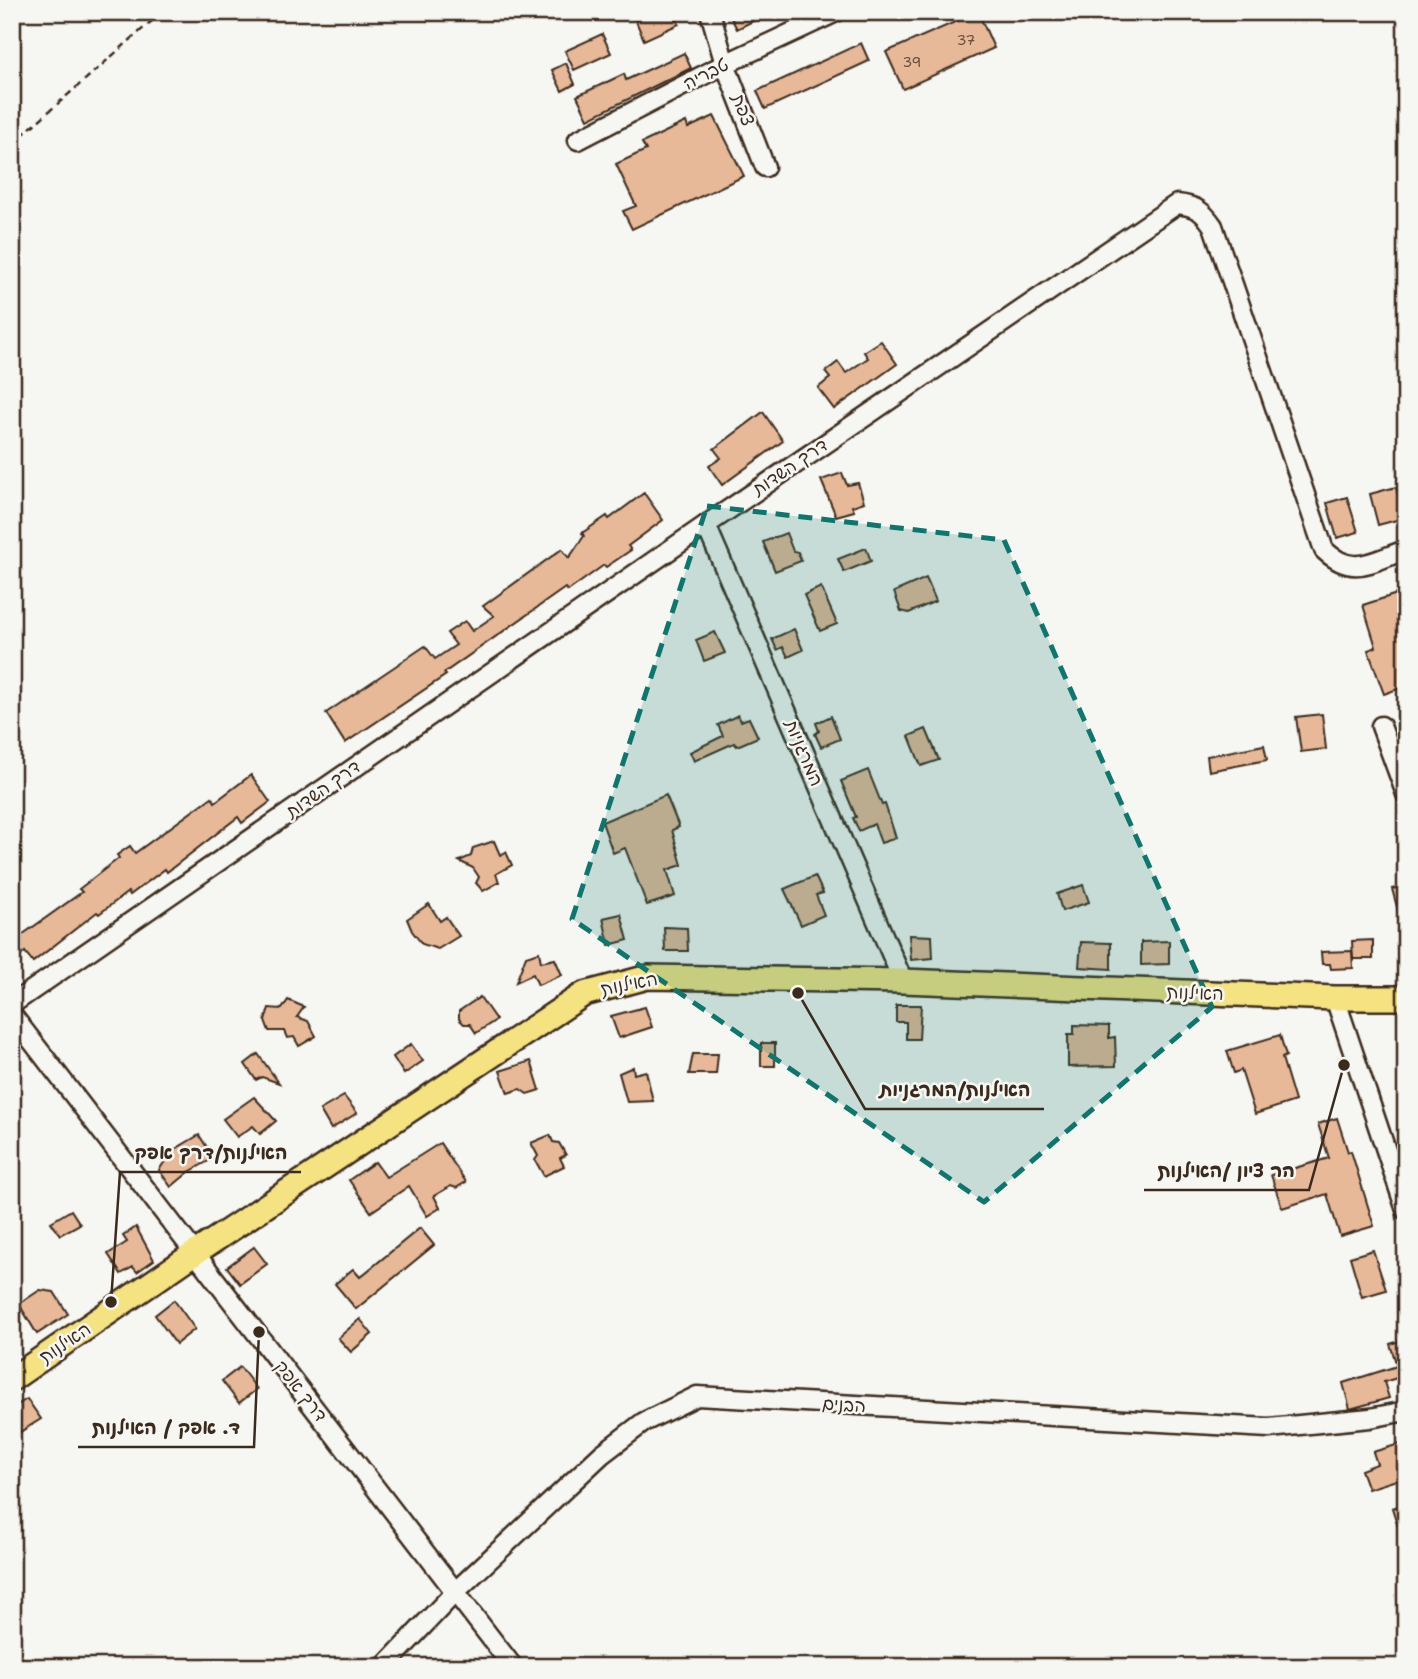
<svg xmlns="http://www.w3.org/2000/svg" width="1418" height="1679" font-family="'Shantell Sans','Playpen Sans Hebrew',sans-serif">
<rect width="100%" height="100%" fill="#f6f6f2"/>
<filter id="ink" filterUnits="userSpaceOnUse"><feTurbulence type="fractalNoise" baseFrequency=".0143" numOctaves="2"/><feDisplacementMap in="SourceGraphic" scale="14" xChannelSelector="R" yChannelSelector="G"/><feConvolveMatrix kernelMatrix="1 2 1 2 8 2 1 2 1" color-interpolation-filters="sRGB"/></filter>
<g filter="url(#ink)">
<g fill="#e7b998" stroke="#3b2a1e" stroke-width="2">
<polygon points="632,12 674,12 679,24 644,40"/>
<polygon points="728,12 771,12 737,29"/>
<polygon points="978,12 994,48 903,89 886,52"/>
<polygon points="602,34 611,53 574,70 565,51"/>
<polygon points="861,43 869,61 765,109 757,91"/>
<polygon points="684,53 691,68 588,119 577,96 624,74 626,80"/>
<polygon points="566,63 575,84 562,91 552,70"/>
<polygon points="714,116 744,176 632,229 623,211 636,206 616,164 646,150 642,143 686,122 688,128"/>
<polygon points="881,341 897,364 834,409 818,388 830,378 825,372 838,362 846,373 868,358 864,352"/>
<polygon points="763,412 783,441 722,485 709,466 721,458 714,449"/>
<polygon points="842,473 847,485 858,483 864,502 852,506 854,511 836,516 821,480"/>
<polygon points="1396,487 1404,518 1378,525 1370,494"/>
<polygon points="644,493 663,520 628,546 631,550 606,567 604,565 568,591 565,588 444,673 446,675 345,743 326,713 425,646 435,659 456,645 447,633 465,621 472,631 494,616 483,606 562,549 569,558 584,536 582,533 607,516 609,519"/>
<polygon points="1347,497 1358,532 1337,538 1327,503"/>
<polygon points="786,533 793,551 798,552 801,561 775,571 763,542"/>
<polygon points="866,548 871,561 844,572 838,559"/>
<polygon points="926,578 936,601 909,613 901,611 894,592"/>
<polygon points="821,587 837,624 820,631 804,595"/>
<polygon points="1406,591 1406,686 1384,694 1368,650 1376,647 1363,605"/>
<polygon points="794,629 803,650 788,657 783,647 777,650 772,639"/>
<polygon points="715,632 725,653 704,661 696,640"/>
<polygon points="1322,714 1326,749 1301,752 1296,717"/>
<polygon points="738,715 741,721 749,718 758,737 737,746 734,743 694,761 690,752 723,736 718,725"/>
<polygon points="831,716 840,739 821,747 815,734 819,731 816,723"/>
<polygon points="926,729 939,760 921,766 909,736"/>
<polygon points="1264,745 1267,760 1209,771 1207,756"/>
<polygon points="868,770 882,805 885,804 896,838 881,843 874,824 859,831 853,818 856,817 841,781"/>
<polygon points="251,775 270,802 242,823 238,817 167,872 165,869 130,895 128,892 99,914 97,912 33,962 25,952 19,957 12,949 12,942 82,892 79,889 119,858 117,855 130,846 135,853 212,797 215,802"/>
<polygon points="666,795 679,827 672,830 682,865 667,870 675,896 647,905 625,848 613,853 602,822"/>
<polygon points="494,841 500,855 506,852 512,865 496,874 499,882 483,891 476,883 479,877 473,868 459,861 471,856 473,848"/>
<polygon points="815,876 823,893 816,895 824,915 801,925 784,889"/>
<polygon points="1083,885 1089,902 1062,911 1057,894"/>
<polygon points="1406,886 1406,925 1402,925 1392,889"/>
<polygon points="429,904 440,921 446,917 459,936 438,949 422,944 412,931 407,919"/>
<polygon points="621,914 628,940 609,945 603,918"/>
<polygon points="664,927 687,928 688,951 665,951"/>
<polygon points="909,935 932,936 933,958 911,960"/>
<polygon points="1373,940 1373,959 1353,959 1352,941"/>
<polygon points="1169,941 1169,964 1141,965 1141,942"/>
<polygon points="1081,942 1111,943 1111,969 1079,967"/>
<polygon points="1352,951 1353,968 1331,969 1330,964 1322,964 1321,952"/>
<polygon points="539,952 541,962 555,959 562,975 538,985 533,974 516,982 526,956"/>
<polygon points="480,997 496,1020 476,1033 470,1024 464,1024 459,1019 459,1011"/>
<polygon points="288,1000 304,1007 297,1017 308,1021 316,1036 299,1046 294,1037 287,1038 284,1031 269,1031 265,1020 269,1008 282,1009"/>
<polygon points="896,1005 921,1005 919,1039 906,1039 906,1022 896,1022"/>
<polygon points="645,1007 652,1027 619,1038 611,1016"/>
<polygon points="1074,1025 1109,1026 1109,1038 1115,1037 1116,1066 1068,1067 1068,1034 1074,1034"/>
<polygon points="1280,1035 1286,1056 1282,1058 1295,1101 1255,1114 1241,1070 1234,1073 1227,1051"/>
<rect x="761" y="1043" width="14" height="23"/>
<polygon points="411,1044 423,1061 404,1074 393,1057"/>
<polygon points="258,1054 279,1083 262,1077 256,1080 245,1064"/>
<polygon points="693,1054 718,1054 716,1074 689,1074"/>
<polygon points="531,1061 540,1090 527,1094 520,1089 508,1093 500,1071"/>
<polygon points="633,1067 634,1074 646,1071 653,1101 627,1102 619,1073"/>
<polygon points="344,1096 357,1113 331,1129 320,1110"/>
<polygon points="254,1097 276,1121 260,1134 253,1126 237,1137 223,1119"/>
<polygon points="1337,1118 1348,1152 1351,1151 1374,1226 1340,1236 1327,1194 1282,1208 1271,1175 1329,1158 1318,1124"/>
<polygon points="199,1135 214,1158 189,1172 171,1187 159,1170 172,1151"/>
<polygon points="550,1135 553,1142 559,1143 566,1155 560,1158 564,1166 544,1176 535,1160 538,1156 531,1143"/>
<polygon points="440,1143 466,1182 456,1188 451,1186 434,1196 440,1208 427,1216 409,1186 371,1212 349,1180 375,1162 386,1177"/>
<polygon points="71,1210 80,1224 60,1235 51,1222"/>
<polygon points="136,1227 154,1260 137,1272 133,1267 121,1274 108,1254 127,1242 123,1236"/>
<polygon points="420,1228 434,1245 356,1309 335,1284 353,1269 360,1277"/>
<polygon points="254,1247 267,1264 240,1284 227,1267"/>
<polygon points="1373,1250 1386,1290 1362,1297 1350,1257"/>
<polygon points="40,1290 54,1292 68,1314 37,1334 19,1304"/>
<polygon points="174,1300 195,1329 176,1344 155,1315"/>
<polygon points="360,1319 372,1334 351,1352 338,1338"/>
<polygon points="1406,1339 1406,1386 1403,1386 1400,1377 1384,1382 1389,1398 1350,1409 1343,1383 1397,1366 1390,1344"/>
<polygon points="240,1367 257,1389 239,1403 222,1381"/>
<polygon points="27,1399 41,1419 20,1432 12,1419 12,1408"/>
<polygon points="1406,1442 1406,1477 1368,1489 1361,1470 1377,1464 1373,1452"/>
<polygon points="1406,1504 1406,1542 1403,1542 1392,1508"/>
</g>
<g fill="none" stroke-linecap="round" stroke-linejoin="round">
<g stroke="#3b2a1e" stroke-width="23">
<g id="minor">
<polyline points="710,12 725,64 765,167"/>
<polyline points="578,140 725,64 836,12"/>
<polyline points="706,525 903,981"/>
<polyline points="1381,726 1406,794"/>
<polyline points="1335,998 1406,1210"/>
<path d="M12 1004 706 525 1177 204C1196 206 1203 211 1213 226L1324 550C1354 578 1371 561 1406 550"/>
<polyline points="12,1015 513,1667"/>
<polyline points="384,1667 456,1591 602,1454 644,1422 697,1396 1269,1428 1370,1418 1406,1411"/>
</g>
</g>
<g stroke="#3b2a1e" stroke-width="28">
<polyline id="major" points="12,1379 195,1253 584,994 648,977 903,981 1335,998 1406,998"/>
</g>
<polyline stroke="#3b2a1e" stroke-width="2.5" stroke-dasharray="7 5" stroke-linecap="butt" points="12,144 162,12"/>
<use href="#minor" stroke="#f6f6f2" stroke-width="18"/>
<use href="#major" stroke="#f5e382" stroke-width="23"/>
</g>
</g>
<path fill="#0f766e" fill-opacity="0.2" stroke="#0f766e" stroke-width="5" stroke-dasharray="14 9" stroke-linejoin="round" d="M707 506 1004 540 1212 1007 984 1202 572 919Z"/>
<g text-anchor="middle" stroke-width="5" stroke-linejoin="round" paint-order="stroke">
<g font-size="14" fill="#664e3c">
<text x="966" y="45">37</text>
<text x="912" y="67">39</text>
</g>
<g font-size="18" fill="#3b2a1e" stroke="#f6f6f2">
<text transform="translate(706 74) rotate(-27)" y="6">טבריה</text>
<text transform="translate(743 110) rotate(69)" y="6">צפת</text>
<text transform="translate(790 467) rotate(-34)" y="6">דרך השדות</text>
<text transform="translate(804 753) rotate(67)" y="6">המרגניות</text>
<text transform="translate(323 789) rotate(-35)" y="6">דרך השדות</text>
<text transform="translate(629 984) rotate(-11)" y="6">האילנות</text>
<text transform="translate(1195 993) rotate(2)" y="6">האילנות</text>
<text transform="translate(65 1343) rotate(-34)" y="6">האילנות</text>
<text transform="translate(301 1391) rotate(52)" y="6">דרך אפק</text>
<text transform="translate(844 1405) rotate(3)" y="6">הבנים</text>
</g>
</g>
<path fill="none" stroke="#3b2a1e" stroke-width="2.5" d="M798 993L865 1109H1044M111 1302L120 1172H301M1344 1065L1309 1190H1144M259 1332L254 1447H78"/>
<g fill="#3b2a1e" stroke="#f6f6f2" stroke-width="2.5">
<circle cx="798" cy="993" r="7"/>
<circle cx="111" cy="1302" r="7"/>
<circle cx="1344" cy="1065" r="7"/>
<circle cx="259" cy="1332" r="7"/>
</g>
<g font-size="19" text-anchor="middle" font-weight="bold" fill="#3b2a1e" stroke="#f6f6f2" stroke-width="5" stroke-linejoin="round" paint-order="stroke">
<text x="955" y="1096">האילנות/המרגניות</text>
<text x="211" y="1159">האילנות/דרך אפק</text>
<text x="1226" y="1177">הר ציון /האילנות</text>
<text x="166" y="1434">ד. אפק / האילנות</text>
</g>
<rect width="1418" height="1679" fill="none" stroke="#f6f6f2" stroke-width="42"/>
<rect x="21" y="21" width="1376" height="1637" fill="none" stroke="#3b2a1e" stroke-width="2.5" filter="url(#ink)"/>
</svg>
